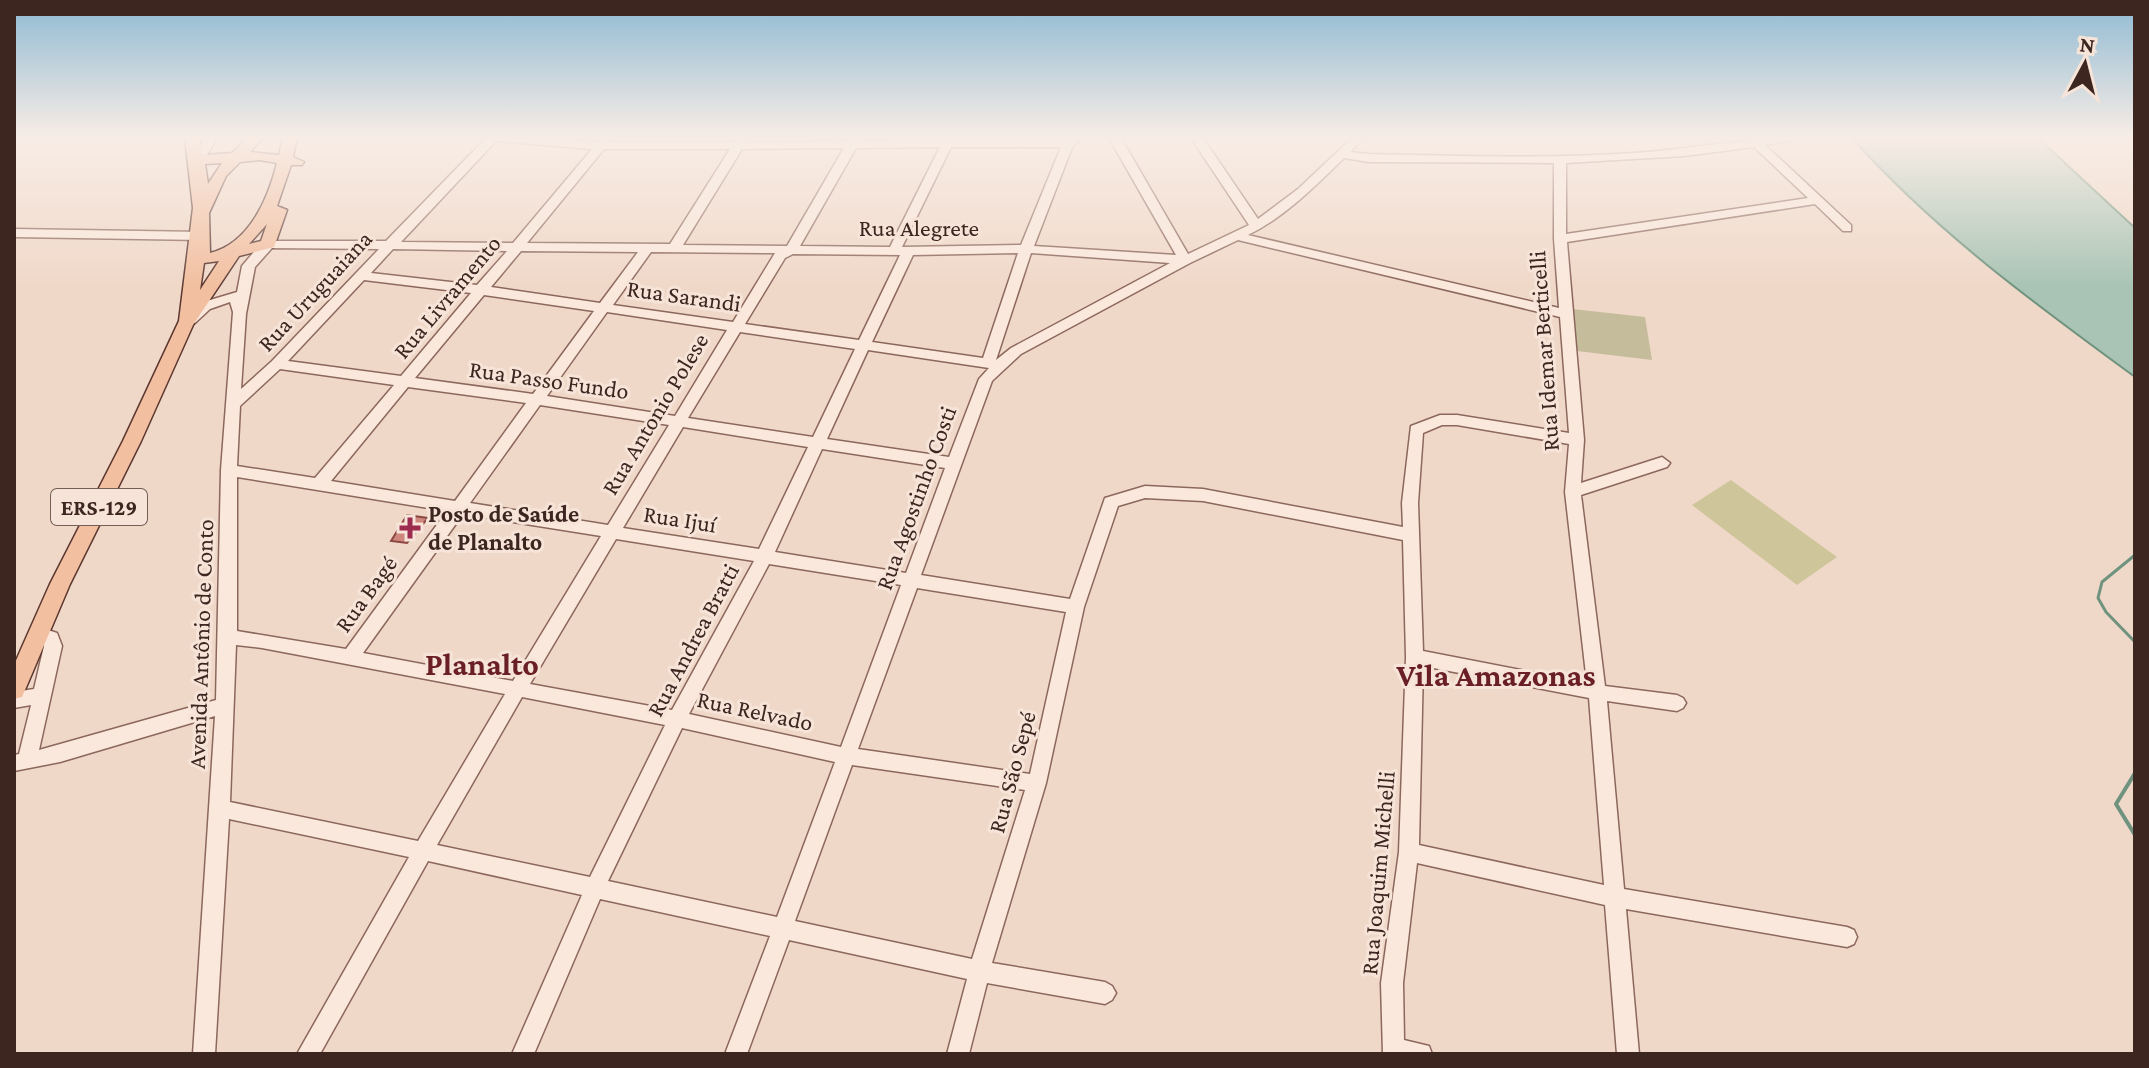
<svg xmlns="http://www.w3.org/2000/svg" width="2149" height="1068" font-family="'Crimson Pro',serif">
<rect width="100%" height="100%" fill="#f0d8c8"/>
<polygon fill="#cfc59b" points="1731,480 1837,557 1797,585 1692,505"/>
<polygon fill="#c4bc9a" points="1572,309 1645,317 1652,360 1577,351"/>
<path fill="#a9c4b4" stroke="#6f937f" stroke-width="2" d="M1852 138H2038L2135 228V377C2035 304 1935 231 1852 138Z"/>
<g fill="none" stroke-linecap="round" stroke-linejoin="round">
<polyline stroke="#6f937f" stroke-width="3" points="2135,555 2102,582 2098,598 2106,612 2135,642"/>
<polyline stroke="#6f937f" stroke-width="4" points="2135,773 2116,804 2135,835"/>
</g>
<polygon fill="#ce867d" stroke="#8c4842" stroke-width="2" points="407,515 428,518 407,543 391,541"/>
<g fill="none" stroke-linecap="round" stroke-linejoin="round">
<g stroke="#8c675c" stroke-width="3">
<g id="minor">
<polygon points="205,138 217,138 202,163 194,163 192,160"/>
<path d="M486 138H540L598 142 606 138 610 142H735L737 138H749L747 142 849 141 850 138H862L860 141 1083 138 1073 145 1034 246 1176 255 1109 138H1121L1188 254 1249 225 1191 138H1203L1258 219 1298 189 1352 138H1364L1350 152 1369 154C1457 156 1546 159 1634 153 1687 150 1741 138 1794 138L1792 140 1765 145 1851 225V231H1843L1815 204 1567 242 1584 440 1581 483 1662 457 1670 463 1667 467 1581 495 1605 686 1677 695 1683 698 1686 703 1683 708 1677 711 1607 701 1624 889 1847 927 1854 930 1857 937 1854 944 1847 947 1626 909 1639 1054H1617L1605 905 1417 863 1403 983 1404 1040 1429 1046 1432 1054H1383L1381 983 1399 852 1406 657 1403 540 1203 501 1145 498 1118 506 1084 607 1046 783 992 963 1105 982 1112 986 1116 993 1112 1000 1105 1004 987 983 969 1054H947L967 979 789 940 747 1054H725L770 936 600 899 534 1054H512L582 895 428 861 320 1054H297L409 857 229 819 215 1054H193L215 716 60 762 14 771V755L19 754 31 705 14 708V692L34 689 44 646V643L33 639 30 634 33 629 39 627 57 633 62 646 39 750 216 700 221 470 233 312 230 302 210 309 195 323H185L183 320 200 303 237 292 242 266 263 241H386ZM496 141 592 149 513 243 401 242ZM940 147 890 247 800 246 856 148ZM951 147H1061L1021 245 902 247ZM1754 147 1808 198 1566 234V163L1684 156ZM844 148 787 246 683 245 742 149ZM604 149H730L670 244 527 243ZM1344 158 1369 162 1554 163V239L1559 308 1248 235C1285 217 1315 186 1344 158ZM1238 240 1560 317 1569 433 1457 415H1440L1411 426 1402 503 1403 527 1203 489 1145 486 1105 498 1070 599 921 575 992 381 1021 354 1190 263ZM272 248 379 249 272 361 241 389 246 314 255 267ZM393 249 507 251 477 285 371 273ZM521 251 638 252 600 303 491 287ZM651 252 775 253 733 322 613 305ZM1018 253 983 358 872 342 913 255ZM1031 253 1170 263 1011 348 996 360ZM793 254 900 255 859 340 745 324 785 258ZM364 280 471 293 401 376 288 361ZM484 295 594 311 533 394 415 378ZM607 312 727 330 675 416 547 396ZM740 332 855 349 813 437 688 418ZM868 350 989 368 979 379 949 457 827 439ZM280 369 394 385 315 478 237 466 240 406ZM408 387 526 403 455 501 331 481ZM540 405 669 425 608 525 470 503ZM1442 425H1457L1569 444 1565 492 1587 683 1423 651 1418 503 1423 433ZM683 427 808 447 759 549 623 528ZM822 449 945 468 906 573 775 552ZM237 477 447 511 346 649 237 631ZM463 514 601 536 513 681 363 653ZM616 539 754 561 672 710 530 684ZM769 564 901 585 841 747 689 714ZM917 588 1066 612 1030 774 858 749ZM236 645 262 648 505 694 418 841 230 802ZM1423 666 1589 698 1604 885 1419 845ZM522 697 665 725 590 877 437 845ZM682 728 835 762 777 917 608 881ZM852 765 1025 790 972 959 795 921Z"/>
<polygon points="14,229 202,232 208,236 202,240 14,237"/>
</g>
</g>
<g stroke="#5b3730" stroke-width="3">
<path id="major" d="M185 138H199L203 155 232 153 248 138H263L250 152 279 155 283 138H297L293 157 304 162 302 165H291L277 206 287 210 274 247 239 256 193 325 141 441 70 584 25 690 22 697 14 699V665L50 584 123 441 179 321 193 208ZM260 160 277 163C268 199 249 244 210 253L209 213 226 176 240 162ZM222 163 208 184 205 164ZM267 224 261 241 249 244ZM219 261 200 290 204 263Z"/>
</g>
<use href="#minor" fill="#fae8dc" fill-rule="evenodd"/>
<use href="#major" fill="#f2bfa0" fill-rule="evenodd"/>
</g>
<linearGradient id="sky" x2="0" y2="1"><stop stop-color="#8fbad3"/><stop offset="0.48" stop-color="#f8ede6"/><stop offset="1" stop-color="#f8ede6" stop-opacity="0"/></linearGradient>
<rect width="2149" height="287" fill="url(#sky)"/>
<path fill="#9d2b4f" stroke="#f7e4d8" stroke-width="3" d="M406 516h8v8h8v8h-8v8h-8v-8h-8v-8h8z"/>
<g text-anchor="middle" stroke-width="6" stroke-linejoin="round" paint-order="stroke">
<rect fill="#f7e4d8" stroke="#755e57" stroke-width="2" x="51" y="489" width="96" height="36" rx="6"/>
<g font-size="22" font-weight="bold" fill="#3d2520">
<text x="99" y="515">ERS-129</text>
</g>
<g font-size="24" fill="#3d2520" stroke="#f7e4d8">
<text x="919" y="236">Rua Alegrete</text>
<text transform="translate(315 291) rotate(-47)" y="8">Rua Uruguaiana</text>
<text transform="translate(684 296) rotate(8)" y="8">Rua Sarandi</text>
<text transform="translate(447 297) rotate(-50)" y="8">Rua Livramento</text>
<text transform="translate(1544 351) rotate(-94)" y="8">Rua Idemar Berticelli</text>
<text transform="translate(549 380) rotate(8)" y="8">Rua Passo Fundo</text>
<text transform="translate(655 414) rotate(-59)" y="8">Rua Antonio Polese</text>
<text transform="translate(916 498) rotate(-70)" y="8">Rua Agostinho Costi</text>
<text transform="translate(680 519) rotate(9)" y="8">Rua Ijuí</text>
<text transform="translate(366 594) rotate(-54)" y="8">Rua Bagé</text>
<text transform="translate(693 640) rotate(-62)" y="8">Rua Andrea Bratti</text>
<text transform="translate(201 644) rotate(-88)" y="8">Avenida Antônio de Conto</text>
<text transform="translate(755 711) rotate(12)" y="8">Rua Relvado</text>
<text transform="translate(1012 772) rotate(-75)" y="8">Rua São Sepé</text>
<text transform="translate(1378 873) rotate(-85)" y="8">Rua Joaquim Michelli</text>
</g>
<g font-size="24" font-weight="bold" fill="#3d2520" stroke="#f7e4d8" text-anchor="start">
<text x="428" y="522">Posto de Saúde<tspan x="428" dy="28">de Planalto</tspan></text>
</g>
<g font-size="32" font-weight="bold" fill="#6a1f26" stroke="#f7e4d8">
<text x="482" y="675">Planalto</text>
<text x="1496" y="686">Vila Amazonas</text>
</g>
</g>
<rect width="2149" height="1068" fill="none" stroke="#3d2520" stroke-width="32"/>
<g transform="translate(2085 64) rotate(7)" stroke="#f7e4d8" stroke-width="6" paint-order="stroke">
<path d="M0-6L14 30L0 20L-14 30Z" fill="#3d2520"/>
<text y="-12" font-size="22" font-weight="bold" text-anchor="middle" fill="#3d2520">N</text>
</g>
</svg>
